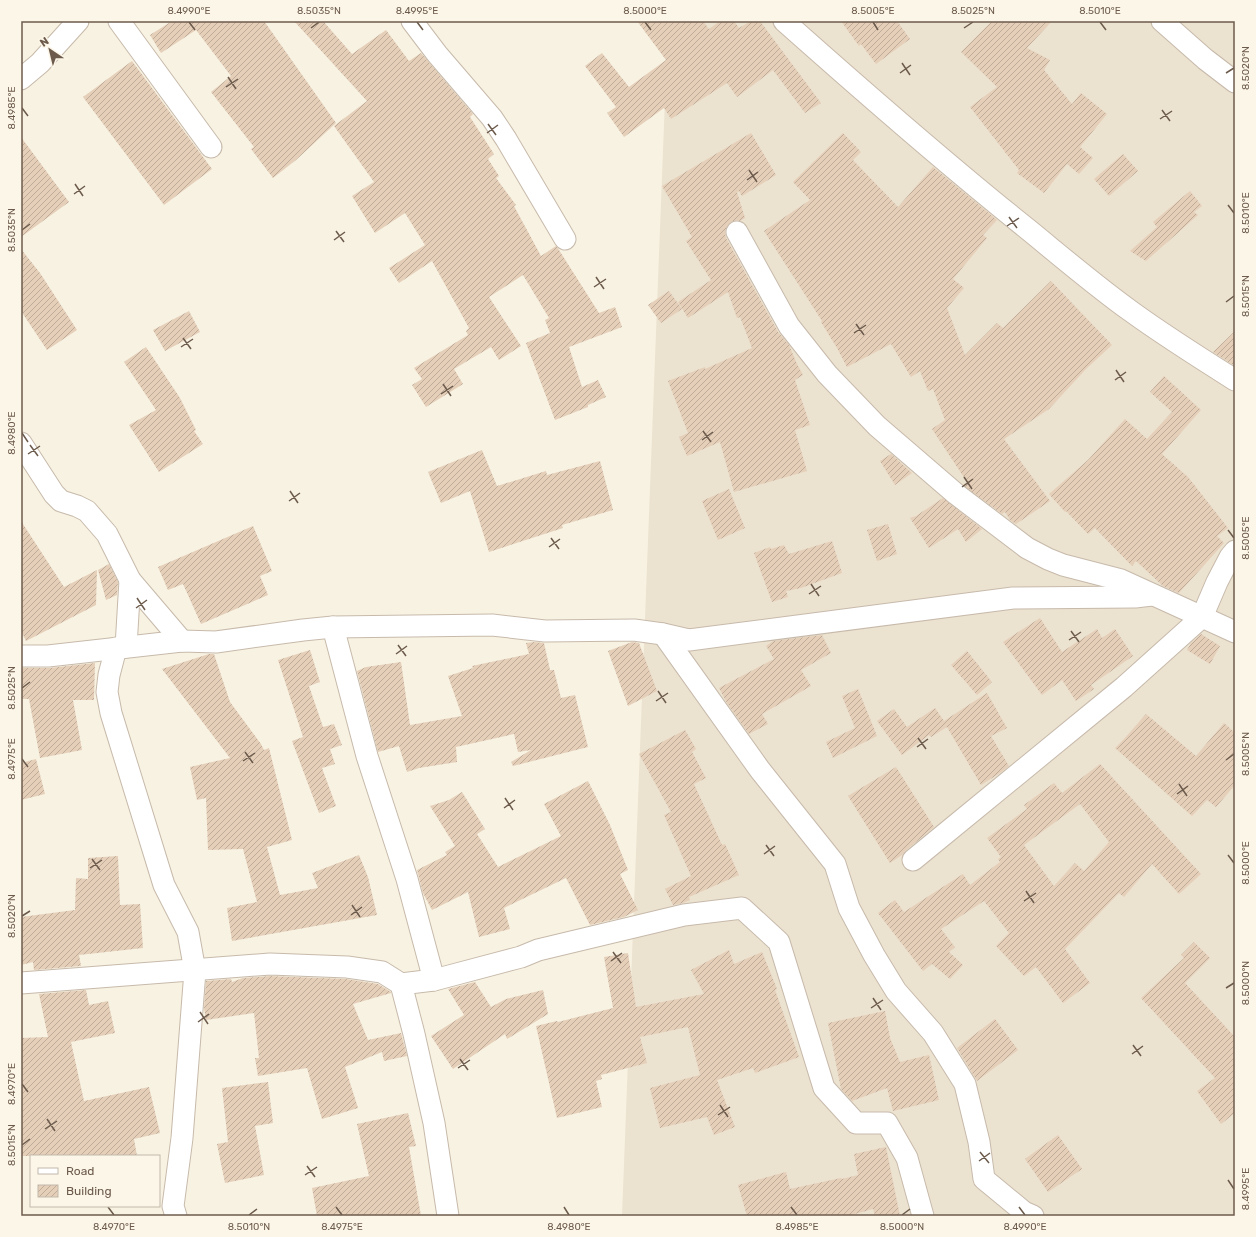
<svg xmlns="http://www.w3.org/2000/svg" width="1256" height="1237" font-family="Rubik,sans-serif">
<defs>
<pattern id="building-hatch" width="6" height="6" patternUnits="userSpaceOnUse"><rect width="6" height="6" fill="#e5cfb9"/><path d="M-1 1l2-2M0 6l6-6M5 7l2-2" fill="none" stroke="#beab99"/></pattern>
</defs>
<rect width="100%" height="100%" fill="#f8f2e2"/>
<polygon fill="#ece2d0" points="668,21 1235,21 1235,1216 622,1216"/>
<g fill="url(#building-hatch)" fill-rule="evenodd">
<polygon points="172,21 264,21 336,123 296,160 273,178 251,149 254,147 211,92 231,76 196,30 161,53 150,35"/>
<polygon points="294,21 323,21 352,54 386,30 409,61 421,53 473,114 470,117 494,154 488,159 499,176 496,178 516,205 514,206 541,256 556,246 559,250 599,313 615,307 622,327 569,347 582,387 598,380 606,397 588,405 588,407 555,420 526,343 550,333 545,320 549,318 523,275 489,297 521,346 499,360 491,347 454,369 463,384 426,407 412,385 422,379 414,368 468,335 466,331 469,328 432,261 399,283 389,268 425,245 405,213 375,233 352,196 374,182 334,126 367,101"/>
<polygon points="637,21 703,21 709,29 720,21 734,21 739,28 751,21 760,21 821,103 805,113 773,70 737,97 727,83 671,119 664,108 624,137 607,113 616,107 585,66 602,53 629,87 666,60"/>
<polygon points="841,21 897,21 910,39 876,64 861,44 859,46"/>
<polygon points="992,21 1052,21 1027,48 1050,60 1044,70 1072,104 1081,93 1107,114 1080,147 1093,158 1079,174 1067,164 1044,193 1017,173 1019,170 970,107 997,87 961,52"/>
<polygon points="132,61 212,169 164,205 83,97"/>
<polygon points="751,133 776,175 742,196 739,191 737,192 745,218 740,221 737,220 731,222 727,226 725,232 726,238 778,332 789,345 797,364 803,375 795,380 810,425 795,430 807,471 734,492 720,442 687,456 679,437 688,433 668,381 705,367 705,369 752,348 740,317 737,318 728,292 688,318 678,302 711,280 686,241 692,237 662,186"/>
<polygon points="843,133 861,152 853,160 898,207 933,167 997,220 983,235 987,238 953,279 964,288 947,308 965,355 997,323 1003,328 1051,281 1112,345 1086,369 1049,409 1004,439 1050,501 1016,524 1010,520 1005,512 1002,514 963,485 967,482 932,429 945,420 933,389 928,391 920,371 911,377 891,344 847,367 837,348 821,322 822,321 764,231 810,200 793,182"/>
<polygon points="21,137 69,202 21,237"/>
<polygon points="1123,154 1138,171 1109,196 1094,179"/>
<polygon points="1190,191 1202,206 1194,212 1198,215 1146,261 1130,251 1157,227 1153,222"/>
<polygon points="21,249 40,273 77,330 47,350 21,311"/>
<polygon points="669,291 682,309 661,323 648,305"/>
<polygon points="189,311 200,332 165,351 153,330"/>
<polygon points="1235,331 1235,366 1213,352"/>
<polygon points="146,347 180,398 196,430 194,431 203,444 159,472 129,425 156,410 124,362"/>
<polygon points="1164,376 1201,410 1162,454 1188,477 1228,528 1217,536 1224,543 1179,593 1163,586 1136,561 1132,566 1095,528 1088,534 1066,511 1065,512 1049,494 1088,460 1125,419 1147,439 1172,412 1150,392"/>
<polygon points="482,450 497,486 546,471 547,475 600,461 613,510 562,525 563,528 489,552 470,491 441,503 428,472"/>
<polygon points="891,454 912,473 895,485 880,461"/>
<polygon points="729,489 745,528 718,540 702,501"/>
<polygon points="943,498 982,529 966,542 958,529 929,548 910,518 916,516"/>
<polygon points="21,521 64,587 97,570 96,605 26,641 21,631"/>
<polygon points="888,524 897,554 877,561 867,530"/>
<polygon points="253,526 272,571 260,576 268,595 201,624 183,584 168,590 158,567"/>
<polygon points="832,541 842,573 801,588 786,591 788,597 772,602 754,553 770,547 771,549 784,545 789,554"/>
<polygon points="109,564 118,582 117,595 106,600 98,570"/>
<polygon points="1040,618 1062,652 1097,629 1102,638 1115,629 1133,656 1091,685 1094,689 1076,701 1062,680 1042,695 1003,642"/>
<polygon points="1201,634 1220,646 1210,664 1187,650 1191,643"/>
<polygon points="822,635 831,653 801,670 811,686 762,714 768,724 749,734 727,703 719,688 774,659 766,646 773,641"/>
<polygon points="534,642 544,643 550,670 554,670 561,698 575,695 588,747 513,766 511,762 531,750 518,752 514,734 456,747 457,762 419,768 407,772 399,746 378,752 357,671 366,667 401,662 410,725 462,716 448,676 473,668 472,666 529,654 526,643"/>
<polygon points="632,642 639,643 657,691 628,706 608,651"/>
<polygon points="310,650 320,682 309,686 323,727 334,724 342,745 330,749 335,764 322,768 336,806 319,813 292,741 303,737 278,660"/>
<polygon points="967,651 992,682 977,695 951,665"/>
<polygon points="209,654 214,654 230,702 261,744 264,750 269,748 292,840 267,847 280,895 318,888 312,873 359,855 368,877 377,915 232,941 227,908 257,902 243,849 208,850 206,798 197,800 190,767 230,758 162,669"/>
<polygon points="95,663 94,700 73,700 82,750 40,758 29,699 21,699 21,668 49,668"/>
<polygon points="858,689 877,736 833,758 826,742 855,728 842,696"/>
<polygon points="987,693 1007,728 991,736 1009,766 1000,773 981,785 947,727 931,737 929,735 902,755 877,721 894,709 907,727 935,708 944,721"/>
<polygon points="1146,714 1196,756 1224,723 1235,733 1235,785 1216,807 1207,800 1192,816 1115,748 1124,739"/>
<polygon points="685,730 696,749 692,752 706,778 694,784 722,845 725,844 739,875 689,897 690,900 683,903 673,905 665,889 691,876 664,815 671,812 639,754"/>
<polygon points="36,759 45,794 21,800 21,763"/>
<path d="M1100 764 1201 874 1179 894 1152 864 1124 897 1119 893 1065 949 1090 983 1063 1003 1036 967 1024 976 996 946 1009 933 984 901 941 929 955 947 949 952 963 965 950 979 932 964 923 971 878 913 895 900 904 912 963 874 970 885 1000 862 998 859 1001 857 987 838 1027 809 1024 805 1054 783 1062 793ZM1080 804 1109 842 1084 871 1075 863 1054 886 1024 845Z"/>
<polygon points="896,767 934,827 905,851 902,855 890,863 848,796"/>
<polygon points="588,781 610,825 628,870 620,874 638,910 624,917 590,925 566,878 504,908 510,929 479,937 468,892 432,910 423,893 417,870 447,855 445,852 455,846 430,806 449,800 462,792 485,829 477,834 498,867 561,836 544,804"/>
<polygon points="118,856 120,905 140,904 143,948 79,955 81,966 34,970 33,962 21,965 21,917 75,910 76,878 88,879 88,858"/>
<polygon points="1194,942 1210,958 1185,983 1235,1037 1235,1113 1221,1124 1197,1091 1215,1078 1141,998 1184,958 1181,955"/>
<polygon points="729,950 734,964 762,952 777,989 775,990 799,1057 755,1073 753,1068 717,1080 735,1127 714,1135 707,1117 660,1128 650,1088 700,1075 688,1027 640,1037 647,1063 601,1075 602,1079 596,1081 602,1107 557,1118 536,1026 557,1021 558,1022 613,1008 604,957 628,953 636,1007 704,994 691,970"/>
<polygon points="270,976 346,979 378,984 391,992 391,993 353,1004 368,1040 401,1033 407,1056 384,1061 382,1052 345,1067 358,1108 322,1119 307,1068 258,1076 255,1058 259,1058 254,1013 206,1020 204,1008 206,981 231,979 232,982 243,978"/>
<polygon points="475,982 491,1007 506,999 543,990 548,1014 507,1039 505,1034 453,1069 431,1036 464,1015 448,989"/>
<polygon points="86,990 89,1005 108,1001 115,1033 71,1042 84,1101 149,1087 160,1133 134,1139 137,1156 21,1156 21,1038 48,1037 39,994"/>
<polygon points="885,1011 890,1038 900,1062 929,1055 939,1100 893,1111 887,1088 852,1101 841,1089 828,1023"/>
<polygon points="995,1019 1018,1050 977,1081 957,1048"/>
<polygon points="268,1082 273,1123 255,1126 264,1175 225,1183 217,1144 228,1142 222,1088"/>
<polygon points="408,1113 416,1146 409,1147 421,1216 317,1216 312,1188 369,1176 357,1124"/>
<polygon points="1058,1135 1082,1169 1048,1192 1025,1159"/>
<polygon points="886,1147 900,1216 875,1216 873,1209 848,1216 747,1216 738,1185 786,1172 790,1189 841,1178 842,1179 858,1175 854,1154"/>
</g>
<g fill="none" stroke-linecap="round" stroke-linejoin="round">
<g stroke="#c7baab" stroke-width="23">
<g id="street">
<polyline points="119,21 211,147"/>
<polyline points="412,21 437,54 492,118 506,139 565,239"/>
<path d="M784 21C865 93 946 164 1030 231 1063 258 1097 287 1132 312 1165 336 1200 358 1235 380"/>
<polyline points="1162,21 1205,59 1235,82"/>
<polyline points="21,79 40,63 78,21"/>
<polyline points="737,232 789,326 827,374 877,426 956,494 1027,548 1048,559 1063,565 1121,580 1235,632"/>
<polyline points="21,443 54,494 61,501 77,506 87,511 107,534 130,580 182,641"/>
<polyline points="333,627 367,756 407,879 434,980"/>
<polyline points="663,634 760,770 835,864 849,908 874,955 896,991 933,1033 965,1084 979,1142 984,1179 1024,1212 1033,1216"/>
<polyline points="126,647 130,580"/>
<polyline points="116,648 109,675 107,692 111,713 164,885 188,932 195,971 182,1138 173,1206 176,1216"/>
<polyline points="21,656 48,656 182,641 216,642 303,630 333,627 492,625 545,631 634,630 663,634 689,640 1013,598 1135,597 1152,595"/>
<polyline points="913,860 1124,687 1202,617 1217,582 1230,557 1235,551"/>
<polyline points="21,983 270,964 347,967 382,972 401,984 434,980 521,957 538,950 684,915 742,908 779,942 824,1088 856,1123 887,1123 907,1158 923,1216"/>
<polyline points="401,984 414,1034 434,1123 448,1216"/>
</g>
</g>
<use href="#street" stroke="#fff" stroke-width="21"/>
</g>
<path fill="none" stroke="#6c5b4c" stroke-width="1.5" d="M189 22 195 30M417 22 423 30M645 22 651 30M873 22 878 30M1100 22 1106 30M311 28 319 22M964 28 973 22M902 63 910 75M900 73 911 65M1226 73 1234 68M228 77 236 89M226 87 238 79M22 108 28 116M1162 110 1170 121M1160 119 1172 111M488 124 496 135M487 133 498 125M749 170 757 182M747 180 758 172M75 184 83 196M74 194 85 186M1228 205 1234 213M1009 217 1017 228M1007 226 1019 218M22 230 30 224M336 231 344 242M334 240 345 232M596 277 604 289M594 287 606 279M1226 302 1234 296M856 324 864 335M854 333 866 325M183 338 191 349M181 347 193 339M1116 370 1124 382M1115 380 1126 372M443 384 451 396M441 394 453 386M703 431 711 442M22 433 28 442M702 440 713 432M30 445 38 456M28 454 40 446M964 477 972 489M962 487 973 479M290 491 298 503M289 501 300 493M1228 530 1234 538M551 538 559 549M549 547 560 539M811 584 819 596M809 594 821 586M137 598 145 610M136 608 147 600M1071 631 1079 642M1069 640 1081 632M398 645 406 656M396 654 407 646M22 688 30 682M658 691 666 703M656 701 668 693M918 738 926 749M917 747 928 739M245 752 253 763M22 759 28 767M1226 760 1234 754M243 761 255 753M1179 784 1187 796M1177 794 1188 786M505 798 513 810M504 808 515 800M766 845 774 856M764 854 775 846M1228 855 1234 863M92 859 100 870M90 868 102 860M1026 891 1034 903M1024 901 1036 893M352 905 360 917M351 915 362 907M22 916 30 911M613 952 621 963M611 961 622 953M1226 988 1234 983M873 998 881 1010M871 1008 883 1000M200 1012 208 1024M198 1022 209 1014M1133 1045 1141 1056M1132 1054 1143 1046M460 1059 468 1070M458 1068 470 1060M22 1084 28 1092M720 1105 728 1117M718 1115 730 1107M47 1119 55 1131M45 1129 57 1121M22 1145 30 1139M980 1152 989 1163M979 1161 990 1153M307 1166 315 1177M305 1175 317 1167M1228 1180 1234 1189M108 1207 114 1215M336 1207 342 1215M564 1207 569 1215M791 1207 797 1215M1019 1207 1025 1215M249 1215 257 1209M902 1215 910 1209"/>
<rect width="1256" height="1237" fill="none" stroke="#fcf6e8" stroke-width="44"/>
<rect x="30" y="1155" width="130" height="52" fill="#fcf6e8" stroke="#c2b8aa"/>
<rect x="38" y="1168" width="20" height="6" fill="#ffffff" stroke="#c2b8aa"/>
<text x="66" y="1175" font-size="12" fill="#6c5b4c">Road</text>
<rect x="38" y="1185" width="20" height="12" fill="url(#building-hatch)" stroke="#c2b8aa"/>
<text x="66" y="1195" font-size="12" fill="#6c5b4c">Building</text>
<g transform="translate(50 50) rotate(325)" stroke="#fcf6e8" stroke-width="3" paint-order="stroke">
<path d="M0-3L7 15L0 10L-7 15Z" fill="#6c5b4c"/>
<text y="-6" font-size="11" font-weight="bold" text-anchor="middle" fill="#6c5b4c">N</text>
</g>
<rect x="22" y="22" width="1212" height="1193" fill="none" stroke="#6c5b4c" stroke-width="1.5"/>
<g font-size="10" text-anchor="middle" fill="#6c5b4c">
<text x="189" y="14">8.4990°E</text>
<text x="319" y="14">8.5035°N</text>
<text x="417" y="14">8.4995°E</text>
<text x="645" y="14">8.5000°E</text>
<text x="873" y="14">8.5005°E</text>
<text x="973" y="14">8.5025°N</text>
<text x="1100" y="14">8.5010°E</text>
<text transform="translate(1245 68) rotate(-90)" y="4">8.5020°N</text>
<text transform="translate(11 108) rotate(-90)" y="4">8.4985°E</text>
<text transform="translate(1245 213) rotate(-90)" y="4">8.5010°E</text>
<text transform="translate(11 230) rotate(-90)" y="4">8.5035°N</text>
<text transform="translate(1245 296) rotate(-90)" y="4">8.5015°N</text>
<text transform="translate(11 433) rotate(-90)" y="4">8.4980°E</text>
<text transform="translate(1245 538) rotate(-90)" y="4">8.5005°E</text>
<text transform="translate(11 688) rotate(-90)" y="4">8.5025°N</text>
<text transform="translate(1245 754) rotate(-90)" y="4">8.5005°N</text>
<text transform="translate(11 759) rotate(-90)" y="4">8.4975°E</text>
<text transform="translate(1245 863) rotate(-90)" y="4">8.5000°E</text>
<text transform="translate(11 916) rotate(-90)" y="4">8.5020°N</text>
<text transform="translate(1245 983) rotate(-90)" y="4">8.5000°N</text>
<text transform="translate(11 1084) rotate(-90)" y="4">8.4970°E</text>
<text transform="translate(11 1145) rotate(-90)" y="4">8.5015°N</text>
<text transform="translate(1245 1189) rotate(-90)" y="4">8.4995°E</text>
<text x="114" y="1230">8.4970°E</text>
<text x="249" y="1230">8.5010°N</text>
<text x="342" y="1230">8.4975°E</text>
<text x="569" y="1230">8.4980°E</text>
<text x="797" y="1230">8.4985°E</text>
<text x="902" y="1230">8.5000°N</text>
<text x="1025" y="1230">8.4990°E</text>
</g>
</svg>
